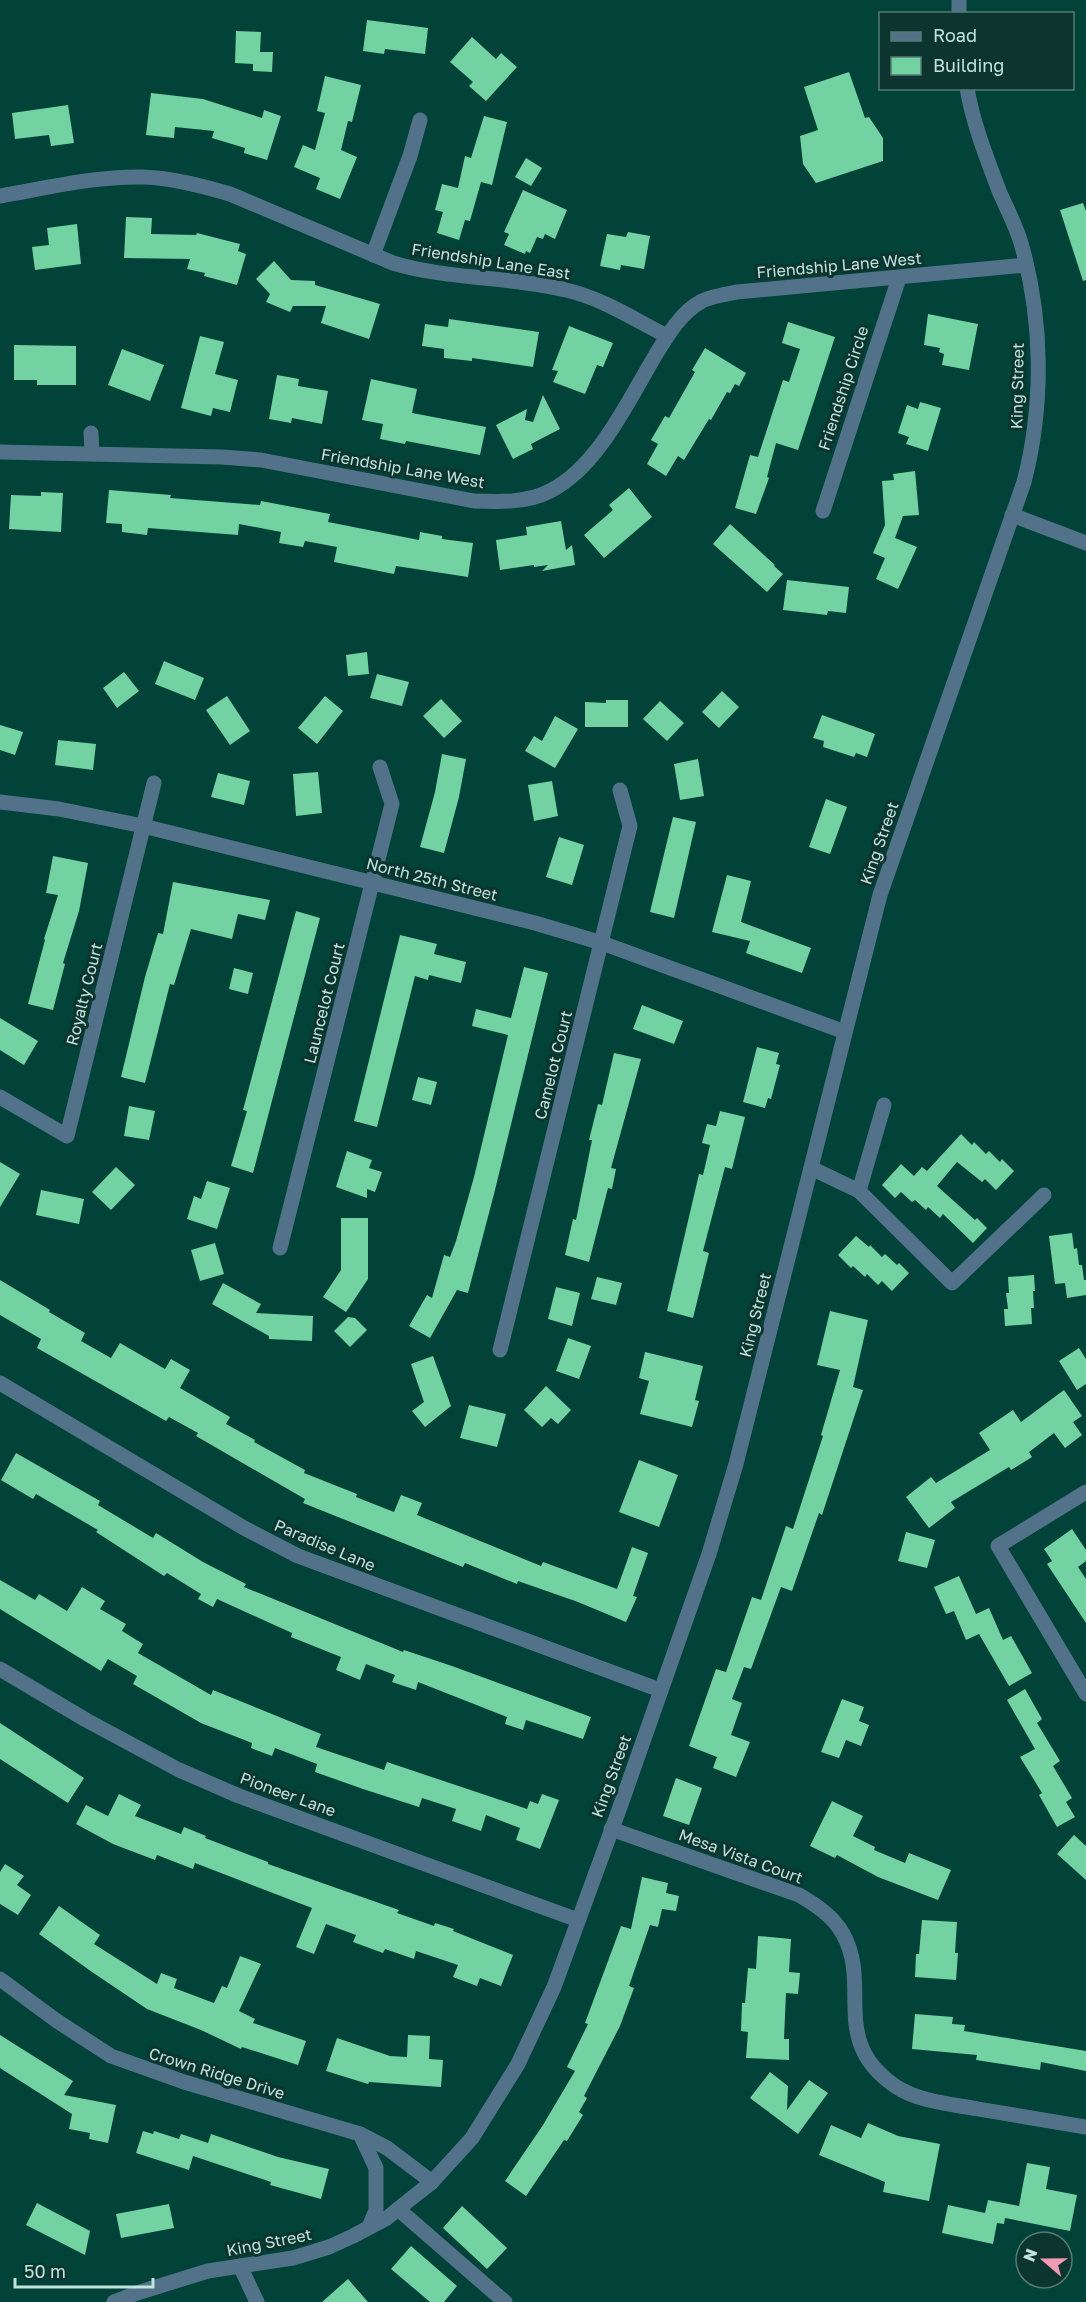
<svg xmlns="http://www.w3.org/2000/svg" width="1086" height="2302" font-family="'Golos Text',sans-serif">
<rect width="100%" height="100%" fill="#014239"/>
<g fill="#73d2a2">
<polygon points="367,20 428,28 425,54 385,49 384,54 363,51"/>
<polygon points="236,31 261,32 260,52 273,52 272,72 253,71 253,64 235,63"/>
<polygon points="472,37 496,59 501,53 517,67 486,101 469,86 473,82 450,62"/>
<polygon points="849,72 865,118 869,117 883,138 883,161 816,183 803,164 800,136 818,130 804,87"/>
<polygon points="325,76 361,85 352,122 348,121 341,150 357,157 340,199 316,189 320,178 294,167 303,145 315,150 325,113 317,111"/>
<polygon points="151,93 203,99 262,118 264,110 281,116 267,160 244,153 245,148 212,138 214,131 175,127 174,138 146,135"/>
<polygon points="68,105 74,143 51,146 49,135 15,139 12,113"/>
<polygon points="484,116 507,122 492,185 481,182 470,221 465,220 459,240 437,233 443,212 435,210 442,184 458,188 465,156 471,158"/>
<polygon points="526,158 542,168 531,186 515,177"/>
<polygon points="523,190 567,210 555,239 545,234 543,239 537,237 530,253 526,251 525,254 504,245 509,234 504,232"/>
<polygon points="1083,203 1086,211 1086,280 1083,281 1060,210"/>
<polygon points="126,217 152,218 151,234 196,235 197,233 240,244 238,251 246,254 237,285 204,276 205,273 187,269 190,259 124,258"/>
<polygon points="77,224 81,264 35,270 32,247 49,245 47,228"/>
<polygon points="628,232 650,236 644,269 621,265 620,270 600,266 607,234 626,237"/>
<polygon points="274,261 291,280 315,281 315,285 380,304 369,339 321,323 326,306 293,306 290,312 266,302 270,294 256,279"/>
<polygon points="928,314 978,324 969,370 942,365 944,354 939,352 940,348 924,345"/>
<polygon points="449,319 539,332 533,367 472,358 472,361 444,358 444,349 422,346 425,324 448,327"/>
<polygon points="788,322 835,337 798,450 776,443 767,477 769,478 756,514 735,508 750,455 758,457 783,380 789,382 800,349 782,343"/>
<polygon points="569,326 613,343 603,367 597,365 585,394 553,382 558,371 552,370"/>
<polygon points="200,336 224,342 215,374 238,380 230,412 213,408 211,416 181,408"/>
<polygon points="14,345 76,346 76,385 37,385 37,380 14,380"/>
<polygon points="705,348 746,373 739,386 735,384 730,393 727,392 711,420 709,419 684,460 678,456 666,476 647,464 658,444 651,440 665,416 669,418 695,372 692,370"/>
<polygon points="122,349 164,365 150,401 108,385"/>
<polygon points="277,375 299,379 298,386 328,391 322,424 292,418 291,423 269,419"/>
<polygon points="371,379 417,389 412,413 486,427 480,455 406,441 405,444 380,439 383,424 362,420"/>
<polygon points="543,395 560,429 531,444 533,449 513,459 496,425 527,409 525,420 533,422"/>
<polygon points="920,402 941,408 928,451 906,444 909,437 898,433 907,405 918,409"/>
<polygon points="915,471 919,515 903,516 895,538 917,547 898,589 876,579 885,558 873,553 885,525 882,481 894,480 893,474"/>
<polygon points="629,488 652,517 604,558 584,535 613,510 609,505"/>
<polygon points="109,490 171,495 170,498 260,505 261,501 330,514 328,522 419,540 420,532 442,536 442,539 473,543 468,577 396,566 394,574 334,562 337,547 305,541 303,547 279,543 281,532 239,524 238,535 148,528 147,535 122,532 122,524 106,523"/>
<polygon points="41,492 63,493 61,532 9,529 11,495 41,496"/>
<polygon points="561,521 566,550 572,545 575,565 542,571 548,565 534,567 534,565 500,570 496,540 527,535 526,527"/>
<polygon points="730,524 775,565 774,566 783,574 767,592 713,544"/>
<polygon points="787,580 849,587 846,613 828,611 827,615 783,610"/>
<polygon points="367,652 369,674 348,676 346,655"/>
<polygon points="164,661 204,678 195,700 155,684"/>
<polygon points="124,672 139,691 117,708 103,688"/>
<polygon points="377,674 409,682 402,706 370,698"/>
<polygon points="722,691 739,707 719,728 702,712"/>
<polygon points="227,696 250,731 230,745 206,710"/>
<polygon points="325,696 343,711 317,744 298,728"/>
<polygon points="441,699 462,721 444,738 423,716"/>
<polygon points="606,700 628,700 628,727 585,727 585,702 606,703"/>
<polygon points="660,701 684,723 667,741 643,719"/>
<polygon points="822,715 875,734 867,757 856,753 854,757 823,747 824,741 813,738"/>
<polygon points="555,716 578,729 555,768 525,751 534,736 542,741"/>
<polygon points="0,725 23,732 15,755 0,750"/>
<polygon points="58,740 96,744 93,770 55,765"/>
<polygon points="442,754 466,759 459,797 444,853 420,847 435,792"/>
<polygon points="698,759 704,796 680,800 674,764"/>
<polygon points="318,772 322,813 296,816 293,774"/>
<polygon points="218,773 250,781 244,805 211,797"/>
<polygon points="552,781 558,816 534,821 528,785"/>
<polygon points="826,799 847,807 830,854 809,847"/>
<polygon points="673,817 696,822 674,918 650,912"/>
<polygon points="559,837 584,845 572,885 546,877"/>
<polygon points="53,856 88,863 79,911 63,963 65,964 53,1010 28,1004 45,940 44,939 58,895 46,893"/>
<polygon points="727,875 751,881 741,922 811,948 802,973 746,953 750,941 712,932"/>
<polygon points="173,882 270,900 265,920 238,914 232,939 191,929 174,985 170,984 145,1083 121,1077 145,977 158,933 163,934"/>
<polygon points="296,911 320,918 253,1173 231,1166 247,1111 243,1110"/>
<polygon points="400,935 437,944 434,954 466,962 461,983 429,975 428,980 415,976 377,1127 354,1121"/>
<polygon points="524,967 548,973 494,1194 468,1293 457,1290 430,1338 409,1326 427,1295 432,1298 444,1255 450,1257 456,1241 474,1177 508,1035 472,1026 476,1009 511,1018"/>
<polygon points="234,968 253,973 248,994 229,989"/>
<polygon points="642,1005 683,1021 674,1044 633,1029"/>
<polygon points="0,1018 38,1041 24,1065 0,1050"/>
<polygon points="757,1047 779,1053 776,1064 780,1065 771,1099 768,1098 765,1108 743,1102"/>
<polygon points="614,1053 641,1059 611,1168 616,1169 612,1189 608,1188 589,1262 565,1255 573,1219 576,1220 592,1140 589,1140 598,1104 602,1105"/>
<polygon points="418,1077 437,1082 431,1105 412,1100"/>
<polygon points="129,1106 155,1111 149,1140 124,1136"/>
<polygon points="720,1111 745,1117 732,1169 725,1167 703,1251 709,1253 693,1318 667,1311 699,1174 703,1175 710,1145 702,1143 707,1124 716,1126"/>
<polygon points="961,1134 972,1145 974,1142 986,1154 989,1151 1000,1162 1002,1159 1014,1171 996,1190 985,1179 982,1182 957,1162 937,1186 975,1220 977,1218 987,1228 973,1243 943,1214 940,1218 928,1207 926,1210 915,1200 912,1202 901,1192 895,1198 882,1185 901,1164 914,1176 922,1167 927,1171"/>
<polygon points="347,1151 372,1160 369,1168 382,1172 375,1192 367,1189 367,1198 336,1187"/>
<polygon points="0,1162 20,1174 0,1207"/>
<polygon points="116,1167 135,1185 111,1210 92,1192"/>
<polygon points="207,1181 230,1188 217,1229 187,1219 194,1196 201,1199"/>
<polygon points="41,1190 84,1199 79,1224 36,1215"/>
<polygon points="341,1218 368,1218 368,1279 346,1312 323,1297 341,1270"/>
<polygon points="1072,1233 1074,1249 1077,1248 1079,1265 1082,1265 1084,1280 1086,1280 1086,1295 1067,1298 1065,1283 1055,1284 1049,1236"/>
<polygon points="856,1236 869,1247 870,1245 882,1257 885,1254 897,1265 899,1263 909,1273 892,1291 882,1281 878,1285 867,1274 865,1277 853,1266 851,1268 838,1255"/>
<polygon points="215,1243 224,1274 200,1281 191,1250"/>
<polygon points="1034,1275 1035,1291 1033,1291 1034,1308 1031,1308 1032,1324 1005,1326 1004,1309 1008,1309 1006,1293 1009,1293 1008,1277"/>
<polygon points="597,1277 622,1283 616,1305 591,1299"/>
<polygon points="0,1280 50,1310 49,1312 85,1333 81,1341 111,1358 120,1343 165,1369 171,1359 190,1370 180,1388 230,1417 226,1424 255,1440 254,1442 305,1470 304,1473 357,1494 356,1497 394,1512 401,1495 422,1503 417,1515 541,1566 543,1562 617,1589 632,1547 648,1553 633,1596 637,1597 626,1622 578,1602 518,1581 517,1584 465,1563 463,1567 303,1503 305,1499 196,1436 198,1433 169,1417 166,1421 37,1348 41,1339 0,1315"/>
<polygon points="223,1283 261,1304 256,1313 313,1316 312,1341 269,1339 269,1336 212,1304"/>
<polygon points="556,1287 580,1293 572,1326 548,1319"/>
<polygon points="830,1311 868,1320 853,1387 863,1390 822,1515 819,1513 792,1591 781,1587 751,1669 744,1667 732,1699 742,1703 731,1735 750,1742 736,1777 713,1768 717,1757 689,1746 716,1669 726,1672 752,1597 761,1600 786,1526 793,1529 823,1436 821,1435 840,1370 817,1365"/>
<polygon points="348,1317 355,1318 367,1330 350,1347 334,1331"/>
<polygon points="568,1338 591,1346 579,1379 556,1371"/>
<polygon points="1079,1348 1086,1359 1086,1384 1077,1390 1059,1361"/>
<polygon points="645,1352 703,1366 695,1400 699,1401 692,1427 640,1414 649,1381 639,1378"/>
<polygon points="433,1356 451,1406 425,1427 412,1411 424,1402 411,1364"/>
<polygon points="546,1386 571,1410 558,1424 551,1418 542,1427 524,1410"/>
<polygon points="1064,1390 1082,1416 1073,1422 1082,1435 1065,1448 1054,1433 1029,1452 1032,1457 1011,1470 1009,1467 951,1502 955,1508 929,1528 906,1497 931,1477 936,1483 990,1450 979,1433 1013,1410 1021,1422"/>
<polygon points="469,1405 506,1414 497,1447 460,1438"/>
<polygon points="16,1453 100,1501 98,1505 153,1538 156,1533 203,1562 246,1584 244,1587 403,1652 404,1650 452,1666 591,1717 583,1739 526,1720 523,1730 505,1724 507,1717 418,1682 416,1690 392,1682 395,1675 366,1664 360,1680 336,1670 341,1657 291,1637 292,1633 217,1599 213,1607 198,1599 201,1594 167,1573 164,1576 96,1532 98,1530 36,1494 33,1499 1,1480"/>
<polygon points="639,1460 678,1475 659,1527 619,1512"/>
<polygon points="1072,1529 1086,1550 1086,1561 1078,1567 1086,1579 1086,1623 1047,1564 1052,1561 1044,1549"/>
<polygon points="906,1532 935,1540 927,1568 898,1561"/>
<polygon points="959,1576 976,1614 989,1608 1003,1640 1011,1636 1032,1673 1009,1686 979,1634 966,1640 954,1611 946,1614 934,1587"/>
<polygon points="0,1580 35,1600 39,1594 67,1611 82,1587 105,1601 100,1609 126,1624 122,1631 143,1644 138,1653 211,1695 213,1690 321,1734 316,1747 384,1770 387,1762 527,1809 530,1801 538,1804 542,1794 559,1800 540,1849 516,1840 520,1828 486,1815 481,1831 452,1821 456,1809 422,1798 419,1807 363,1789 315,1772 317,1764 275,1748 272,1756 251,1748 252,1743 201,1723 133,1684 137,1676 108,1659 101,1671 0,1609"/>
<polygon points="1025,1689 1042,1719 1037,1723 1060,1761 1053,1766 1072,1798 1066,1802 1075,1817 1057,1827 1039,1795 1042,1793 1020,1757 1035,1749 1007,1700"/>
<polygon points="842,1699 864,1707 859,1721 869,1725 861,1746 846,1740 839,1758 821,1752"/>
<polygon points="0,1723 84,1778 68,1803 0,1759"/>
<polygon points="676,1778 702,1788 689,1825 663,1816"/>
<polygon points="119,1794 141,1805 135,1816 181,1834 184,1827 206,1836 205,1838 268,1862 268,1864 399,1910 397,1913 434,1926 435,1923 454,1929 453,1931 513,1955 501,1986 480,1978 477,1986 453,1977 458,1965 416,1951 414,1959 385,1949 383,1953 353,1942 356,1935 326,1924 314,1954 296,1947 312,1908 195,1863 193,1869 157,1855 155,1860 113,1844 76,1824 86,1805 108,1816"/>
<polygon points="832,1801 863,1816 853,1836 875,1847 874,1850 905,1863 909,1853 951,1870 938,1900 878,1877 837,1855 835,1858 810,1846"/>
<polygon points="1074,1835 1086,1846 1086,1880 1057,1854"/>
<polygon points="5,1864 24,1876 17,1885 31,1895 18,1915 0,1904 0,1872"/>
<polygon points="642,1877 668,1883 666,1893 679,1896 676,1911 662,1909 658,1927 650,1925 629,1986 634,1988 620,2026 584,2096 587,2098 579,2112 583,2115 567,2141 564,2140 526,2196 505,2181 543,2125 575,2071 567,2067 588,2024 585,2023 621,1926 631,1929"/>
<polygon points="59,1906 100,1935 94,1944 157,1984 161,1973 177,1979 174,1988 214,2003 222,1986 227,1988 240,1956 261,1964 239,2011 255,2019 253,2023 306,2041 298,2065 242,2047 241,2049 201,2030 147,2009 92,1972 39,1934"/>
<polygon points="922,1920 957,1922 955,1953 958,1953 956,1980 915,1977 916,1954 919,1954"/>
<polygon points="758,1936 791,1939 789,1972 800,1973 798,1994 786,1993 784,2039 789,2039 789,2060 746,2058 748,2032 741,2031 742,2003 745,2003 748,1968 756,1969"/>
<polygon points="915,2014 953,2017 952,2024 965,2025 964,2031 1086,2051 1086,2071 1041,2062 1040,2070 976,2060 977,2055 912,2049"/>
<polygon points="0,2035 73,2081 64,2095 116,2105 108,2143 89,2139 90,2133 69,2129 72,2114 0,2068"/>
<polygon points="408,2035 430,2036 429,2059 443,2060 441,2087 369,2082 368,2084 326,2071 337,2038 390,2056 407,2057"/>
<polygon points="770,2072 788,2086 787,2110 809,2080 828,2093 798,2134 750,2098"/>
<polygon points="868,2123 898,2136 940,2144 929,2201 883,2192 885,2182 819,2155 831,2125 861,2138"/>
<polygon points="143,2131 153,2134 154,2131 179,2139 181,2134 208,2143 211,2134 278,2157 329,2169 321,2199 270,2185 271,2182 193,2156 189,2170 136,2153"/>
<polygon points="1027,2163 1050,2167 1046,2189 1077,2195 1070,2231 1005,2218 1004,2224 997,2223 993,2244 942,2233 948,2205 985,2213 988,2200 1019,2206"/>
<polygon points="37,2203 90,2231 85,2255 26,2225"/>
<polygon points="169,2204 174,2228 121,2238 116,2214"/>
<polygon points="462,2206 507,2248 487,2269 443,2228"/>
<polygon points="411,2246 457,2286 444,2302 430,2302 391,2269"/>
<polygon points="348,2279 368,2302 322,2302"/>
</g>
<g fill="none" stroke-linecap="round" stroke-linejoin="round">
<g stroke="#527289" stroke-width="15">
<polyline points="959,0 959,14"/>
<path d="M0 196C47 188 95 176 143 177 173 178 202 186 230 194L393 263C449 280 509 276 566 290 602 298 635 320 667 336"/>
<polyline points="373,255 410,156 420,120"/>
<polyline points="91,433 92,453"/>
<path d="M0 452 222 457 261 460 474 501C499 502 527 503 550 491 598 467 628 401 655 356 667 336 681 312 702 301 713 296 726 294 737 292L1026 265"/>
<polyline points="823,511 899,278"/>
<polyline points="1012,515 1086,543"/>
<polyline points="0,802 59,809 143,826 535,923 602,943 845,1032"/>
<polyline points="0,1097 67,1136 154,783"/>
<polyline points="811,1168 859,1191 952,1283 1044,1195"/>
<polyline points="859,1191 884,1105"/>
<polyline points="280,1248 392,804 380,767"/>
<polyline points="500,1350 630,826 620,790"/>
<polyline points="0,1383 244,1528 298,1556 660,1690"/>
<polyline points="1086,1492 998,1546 1086,1694"/>
<polyline points="0,1669 86,1720 179,1770 239,1796 578,1920"/>
<path d="M611 1829 799 1895C816 1905 833 1916 843 1934 872 1986 829 2041 895 2086 919 2102 951 2104 978 2109 1014 2115 1050 2121 1086 2127"/>
<polyline points="0,1979 57,2021 111,2056 184,2082 360,2134 387,2148 432,2182"/>
<polyline points="360,2134 376,2168 376,2210 369,2227"/>
<polyline points="398,2209 505,2302"/>
<polyline points="240,2266 257,2302"/>
<path d="M114 2302 137 2293 208 2271 293 2258 329 2247 353 2236 387 2218 408 2201 432 2182 472 2138 518 2064 554 1987 620 1807 709 1554 736 1464 880 895 1024 482C1044 405 1043 320 1021 243 1016 226 1007 209 1000 193 987 159 973 124 967 88"/>
</g>
</g>
<g text-anchor="middle" stroke-width="6" stroke-linejoin="round" paint-order="stroke">
<g font-size="16" fill="#c1e4dc" stroke="#0d352f">
<text transform="translate(491 261) rotate(9)" y="6">Friendship Lane East</text>
<text transform="translate(839 265) rotate(-5)" y="6">Friendship Lane West</text>
<text transform="translate(1017 386) rotate(-89)" y="6">King Street</text>
<text transform="translate(843 388) rotate(-72)" y="6">Friendship Circle</text>
<text transform="translate(403 468) rotate(10)" y="6">Friendship Lane West</text>
<text transform="translate(879 843) rotate(-71)" y="6">King Street</text>
<text transform="translate(432 879) rotate(14)" y="6">North 25th Street</text>
<text transform="translate(84 994) rotate(-76)" y="6">Royalty Court</text>
<text transform="translate(324 1003) rotate(-76)" y="6">Launcelot Court</text>
<text transform="translate(553 1065) rotate(-76)" y="6">Camelot Court</text>
<text transform="translate(755 1315) rotate(-76)" y="6">King Street</text>
<text transform="translate(325 1545) rotate(23)" y="6">Paradise Lane</text>
<text transform="translate(611 1776) rotate(-70)" y="6">King Street</text>
<text transform="translate(288 1794) rotate(20)" y="6">Pioneer Lane</text>
<text transform="translate(741 1856) rotate(20)" y="6">Mesa Vista Court</text>
<text transform="translate(217 2073) rotate(17)" y="6">Crown Ridge Drive</text>
<text transform="translate(269 2242) rotate(-11)" y="6">King Street</text>
</g>
</g>
<rect x="879" y="12" width="195" height="78" fill="#0d352f" stroke="#557b74" stroke-width="1.5"/>
<rect x="891" y="32" width="30" height="9" fill="#527289" stroke="#557b74" stroke-width="1.5"/>
<text x="933" y="42" font-size="18" fill="#c1e4dc">Road</text>
<rect x="891" y="57" width="30" height="18" fill="#73d2a2" stroke="#557b74" stroke-width="1.5"/>
<text x="933" y="72" font-size="18" fill="#c1e4dc">Building</text>
<g transform="translate(1044 2260) rotate(290)"><circle r="28" fill="#0d352f" stroke="#557b74" stroke-width="1.5"/>
<path d="M0-4.5L10 22L0 15L-10 22Z" fill="#f09ab4"/>
<text y="-9" font-size="16" font-weight="bold" text-anchor="middle" fill="#c1e4dc">N</text>
</g>
<path d="M15 2278v9h138v-9" fill="none" stroke="#c1e4dc" stroke-width="3"/>
<text x="24" y="2278" font-size="18" fill="#c1e4dc" stroke="#0d352f" stroke-width="4.5" paint-order="stroke">50 m</text>
</svg>
